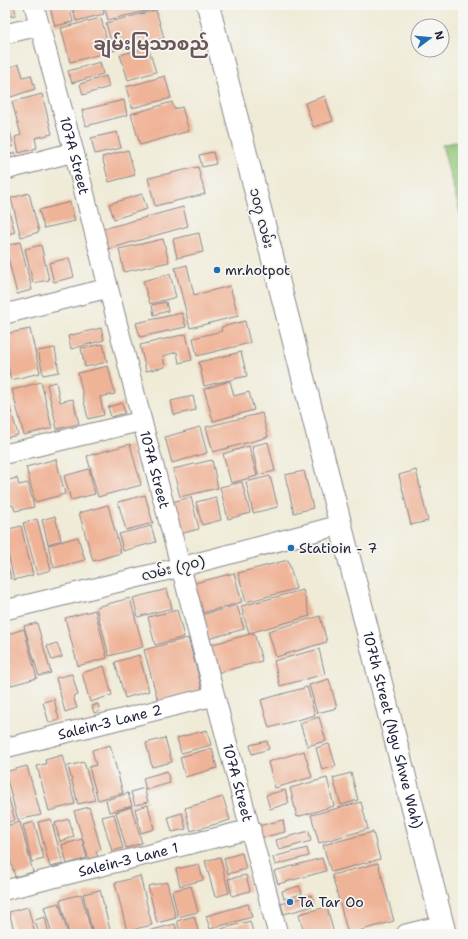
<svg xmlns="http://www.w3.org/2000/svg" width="468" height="939" font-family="'Shantell Sans','Noto Sans Myanmar',sans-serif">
<rect width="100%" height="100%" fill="#f6f6f2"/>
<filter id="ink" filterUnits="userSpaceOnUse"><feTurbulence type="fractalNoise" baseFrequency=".025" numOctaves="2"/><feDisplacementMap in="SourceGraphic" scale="8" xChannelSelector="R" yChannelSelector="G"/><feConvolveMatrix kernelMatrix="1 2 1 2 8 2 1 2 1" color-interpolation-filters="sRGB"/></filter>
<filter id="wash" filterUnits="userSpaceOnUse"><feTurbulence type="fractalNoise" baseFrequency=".012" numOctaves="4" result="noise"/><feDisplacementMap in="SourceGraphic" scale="16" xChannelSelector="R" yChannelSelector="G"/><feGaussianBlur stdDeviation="0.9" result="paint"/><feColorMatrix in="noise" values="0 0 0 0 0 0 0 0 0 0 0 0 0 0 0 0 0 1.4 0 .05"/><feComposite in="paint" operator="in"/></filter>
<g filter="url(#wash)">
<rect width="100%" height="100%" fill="#efebd7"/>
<polygon fill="#8fc476" stroke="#587358" points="463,140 463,224 442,145"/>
<g id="blocks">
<g fill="#efb397">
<polygon points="5,5 14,5 16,15 5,17"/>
<polygon points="57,5 69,5 73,22 55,26 50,7"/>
<polygon points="72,5 102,5 104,14 76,21"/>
<polygon points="104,5 153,5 154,9 108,20"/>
<polygon points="156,10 164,38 113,51 106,23"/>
<polygon points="101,18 110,52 70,62 61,28"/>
<polygon points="148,47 156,72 128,80 120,55"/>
<polygon points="100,62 103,74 72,83 68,71"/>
<polygon points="19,64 23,77 31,75 35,89 11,97 5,79 5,69"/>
<polygon points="106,76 109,87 83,95 80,84"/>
<polygon points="165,76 171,98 132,108 126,87"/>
<polygon points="42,94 52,134 35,138 37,148 19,153 15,137 21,135 12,102"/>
<polygon points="325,96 333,121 313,127 305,103"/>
<polygon points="124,100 127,115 86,126 82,110"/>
<polygon points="172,102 174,109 182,107 189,131 140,145 131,114"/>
<polygon points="5,115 14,146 5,148"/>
<polygon points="117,132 121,148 95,154 91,138"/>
<polygon points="128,150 135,175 109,182 102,157"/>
<polygon points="15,152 19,161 5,166 5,156"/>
<polygon points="213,152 216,164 202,167 199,155"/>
<polygon points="198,167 205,194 155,206 148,178"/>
<polygon points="29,193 39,232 21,237 11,198"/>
<polygon points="142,194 147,209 114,219 109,204"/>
<polygon points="5,197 15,232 5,235"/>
<polygon points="70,202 75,221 44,228 39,210"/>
<polygon points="183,207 188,226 109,249 103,229"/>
<polygon points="199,233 203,252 177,258 173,239"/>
<polygon points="163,239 169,262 124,272 119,249"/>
<polygon points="20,242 32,290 17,294 5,246"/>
<polygon points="41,245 49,280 33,283 25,249"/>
<polygon points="69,258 74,277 54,282 49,263"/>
<polygon points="187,265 194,295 230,286 238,316 190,328 175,268"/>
<polygon points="170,274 176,297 150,304 143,281"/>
<polygon points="166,302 168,311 154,315 152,305"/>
<polygon points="182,313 186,327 140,337 136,323"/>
<polygon points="245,321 250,343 197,356 193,338 222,331 221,327"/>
<polygon points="101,328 104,340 71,349 68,336"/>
<polygon points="30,329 40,373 11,380 5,354 5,334"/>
<polygon points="186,334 192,360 179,363 177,352 163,356 165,367 146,371 140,345"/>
<polygon points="103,344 107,362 85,367 81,348"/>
<polygon points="55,348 59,372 43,375 38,351"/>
<polygon points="241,352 247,376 204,386 199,362"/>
<polygon points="108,366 115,394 100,397 104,415 88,419 78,373"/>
<polygon points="230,381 234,396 249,392 254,410 213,421 204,389"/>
<polygon points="41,382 52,428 24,435 12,390"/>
<polygon points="56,382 60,402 73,399 79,424 57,429 47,384"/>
<polygon points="5,390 18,435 5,438"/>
<polygon points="193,396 196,410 174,415 171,401"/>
<polygon points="122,403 125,413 111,417 108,407"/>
<polygon points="262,413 268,437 213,452 206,427"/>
<polygon points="200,427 207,453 172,463 165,437"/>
<polygon points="268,442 275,471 258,475 252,446"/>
<polygon points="130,444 141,485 98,497 87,456"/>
<polygon points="249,446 257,476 231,483 223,454"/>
<polygon points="56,459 65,494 35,502 26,467"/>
<polygon points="212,460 218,488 180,497 173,469"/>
<polygon points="89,469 95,494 71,500 64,476"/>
<polygon points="416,470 428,521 411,525 399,475"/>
<polygon points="304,471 313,508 294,513 285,475"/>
<polygon points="270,476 278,507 253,513 246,482"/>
<polygon points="17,478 19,485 28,483 34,507 15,511 13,505 7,506 5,497 5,481"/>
<polygon points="242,482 250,513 228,519 220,487"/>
<polygon points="145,495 153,523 126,530 118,502"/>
<polygon points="191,497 199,529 180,534 172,502"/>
<polygon points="216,497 221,520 202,525 196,502"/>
<polygon points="108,505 121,553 93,561 79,513"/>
<polygon points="55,516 61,540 48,544 42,520"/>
<polygon points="37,519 51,570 37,574 23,523"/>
<polygon points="21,526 33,575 14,580 5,541 5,530"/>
<polygon points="151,526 156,542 123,551 119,534"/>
<polygon points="78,537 85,560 54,568 48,545"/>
<polygon points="5,556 11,578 5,579"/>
<polygon points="288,560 296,589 246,602 238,573"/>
<polygon points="234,573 242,602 199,614 191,584"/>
<polygon points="167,589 172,608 138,617 133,598"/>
<polygon points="303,590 310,616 249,633 241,606"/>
<polygon points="130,598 143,647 109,656 96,607"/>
<polygon points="237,605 244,629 208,639 202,615"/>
<polygon points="95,610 107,658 78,666 65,618"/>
<polygon points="177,610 184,637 155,645 148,617"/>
<polygon points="320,616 327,642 276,657 268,631"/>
<polygon points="37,623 51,673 39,676 24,626"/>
<polygon points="24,629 37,678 8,686 5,673 5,635"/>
<polygon points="254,633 262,661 216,673 209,645"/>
<polygon points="188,638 202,689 158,701 144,650"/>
<polygon points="57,643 62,657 52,660 47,646"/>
<polygon points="319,649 325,674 280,686 274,661"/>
<polygon points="139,655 149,691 125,698 115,662"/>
<polygon points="104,666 112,695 90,702 82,673"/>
<polygon points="72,674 78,695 73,696 77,708 65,712 56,678"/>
<polygon points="329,679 337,708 317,713 309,685"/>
<polygon points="307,687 315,715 269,728 261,700"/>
<polygon points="54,699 59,720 49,723 43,702"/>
<polygon points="98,704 100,711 94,713 92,706"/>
<polygon points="319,717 326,741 307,746 300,723"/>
<polygon points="207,730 211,745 181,753 177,738"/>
<polygon points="165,738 172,762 152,767 146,743"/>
<polygon points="267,741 269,749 252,754 250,745"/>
<polygon points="329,744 336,766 322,770 316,748"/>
<polygon points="110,745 123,793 98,800 89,767 96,765 92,750"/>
<polygon points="212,748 217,768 185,777 180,757"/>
<polygon points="304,751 312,777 275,788 268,762"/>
<polygon points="62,755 75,804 49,811 37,766 46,764 45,760"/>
<polygon points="84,762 95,800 78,804 68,766"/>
<polygon points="27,766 41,815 18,820 5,772"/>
<polygon points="167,771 170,783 146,790 143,778"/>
<polygon points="351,773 358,800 341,805 333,778"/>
<polygon points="327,778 334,806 297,817 290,788"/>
<polygon points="5,785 15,820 5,823"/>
<polygon points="144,788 148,802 135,805 131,792"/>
<polygon points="285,790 289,803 270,809 266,795"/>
<polygon points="128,793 132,806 109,812 106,800"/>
<polygon points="223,797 230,820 191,831 185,808"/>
<polygon points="361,802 368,829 319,843 311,815"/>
<polygon points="148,805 154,829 141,833 135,809"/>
<polygon points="89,807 101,849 96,851 98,857 89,860 74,811"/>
<polygon points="131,807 142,843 126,848 116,812"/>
<polygon points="182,813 186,829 172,832 168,817"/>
<polygon points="114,814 123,848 112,851 102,817"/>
<polygon points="51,819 63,864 50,867 38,822"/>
<polygon points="69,819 74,837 60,841 55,823"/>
<polygon points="283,820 285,832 260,838 258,826"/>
<polygon points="20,822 33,872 15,877 5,839 5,826"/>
<polygon points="34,822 44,859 32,862 23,825"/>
<polygon points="309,831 311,841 279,850 276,840"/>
<polygon points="373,832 380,859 331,872 323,845"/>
<polygon points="82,839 87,858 67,864 62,845"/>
<polygon points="5,848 10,866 5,868"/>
<polygon points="307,848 309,856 275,865 273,857"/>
<polygon points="242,853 246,869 228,874 224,858"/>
<polygon points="220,857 229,893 215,897 205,861"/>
<polygon points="322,858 326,871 278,884 274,871"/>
<polygon points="378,863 394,921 348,934 332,875"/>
<polygon points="199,864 203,880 180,886 176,869"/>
<polygon points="246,875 250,891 232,896 228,879"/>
<polygon points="140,876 152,925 127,931 115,883"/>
<polygon points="167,882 176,918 157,923 148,886"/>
<polygon points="191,886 198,912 178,917 172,891"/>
<polygon points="299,886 302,894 284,899 282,891"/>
<polygon points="100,890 111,934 93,934 83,894"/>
<polygon points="81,894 92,934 69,934 60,900"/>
<polygon points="311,895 314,906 284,914 281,904"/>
<polygon points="59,903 68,934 52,934 44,907"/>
<polygon points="248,904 252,917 210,929 206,916"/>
<polygon points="28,907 35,934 15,934 9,912"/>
<polygon points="327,907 334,934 304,934 299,914"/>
<polygon points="194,916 199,934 181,934 177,921"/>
<polygon points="45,917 49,934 39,934 35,920"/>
<polygon points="250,921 253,932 247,934 223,934 221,929"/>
<polygon points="175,924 178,934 149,934 148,931"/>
</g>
</g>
</g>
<g filter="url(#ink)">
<use href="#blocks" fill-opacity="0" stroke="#888689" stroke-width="1"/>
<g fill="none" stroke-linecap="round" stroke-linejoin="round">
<g stroke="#888689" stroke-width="21">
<g id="minor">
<path id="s1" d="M34 5 74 152 142 421 278 934"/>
<polyline points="5,34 39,26"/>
<polyline points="5,170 74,152"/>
<polyline points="5,314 108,288"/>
<polyline points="5,454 142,421"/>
<polyline points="5,610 181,567 340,525"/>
<path id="s2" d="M5 748 214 696"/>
<path id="s3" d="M5 890 251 829"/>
<polyline points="406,934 442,925"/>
</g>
</g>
<g stroke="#888689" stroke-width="24">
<g id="secondary">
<path id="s4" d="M208 5 445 934"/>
</g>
</g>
<use href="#minor" stroke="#fff" stroke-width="19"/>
<use href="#secondary" stroke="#fff" stroke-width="22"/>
</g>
</g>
<g fill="#1f6fb2" stroke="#f6f6f2" stroke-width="1.5">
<circle cx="217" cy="270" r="4"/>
<circle cx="291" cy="548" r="4"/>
<circle cx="290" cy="902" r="4"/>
</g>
<g text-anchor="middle" stroke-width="3.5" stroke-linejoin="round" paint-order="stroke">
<g font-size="14" fill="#22223b" stroke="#f6f6f2">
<text dy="5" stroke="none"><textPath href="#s1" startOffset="156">107A Street</textPath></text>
<text transform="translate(262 218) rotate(76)" y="5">၁၀၇ လမ်း</text>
<text dy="5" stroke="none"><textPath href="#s1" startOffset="480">107A Street</textPath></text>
<text transform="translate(173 568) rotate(-14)" y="5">လမ်း (၇၀)</text>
<text dy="5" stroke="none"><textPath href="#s2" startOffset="108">Salein-3 Lane 2</textPath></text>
<text dy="5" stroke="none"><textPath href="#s4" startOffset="748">107th Street (Ngu Shwe Wah)</textPath></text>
<text dy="5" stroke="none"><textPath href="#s1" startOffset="804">107A Street</textPath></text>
<text dy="5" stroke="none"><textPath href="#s3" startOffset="127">Salein-3 Lane 1</textPath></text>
</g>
<g font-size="14" fill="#22223b" stroke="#f6f6f2" text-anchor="start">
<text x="225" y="275">mr.hotpot</text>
<text x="299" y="553">Statioin - 7</text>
<text x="298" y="907">Ta Tar Oo</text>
</g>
<g font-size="18" font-weight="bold" fill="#6a555b" stroke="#f6f6f2">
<text x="151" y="50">ချမ်းမြသာစည်</text>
</g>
</g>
<rect width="468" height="939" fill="none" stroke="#f6f6f2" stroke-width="20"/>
<g transform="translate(430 38) rotate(74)"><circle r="19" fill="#f6f6f2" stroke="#a1a1a9"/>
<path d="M0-3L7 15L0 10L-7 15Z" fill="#1f6fb2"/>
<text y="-6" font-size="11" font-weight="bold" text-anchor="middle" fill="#22223b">N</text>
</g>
</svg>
